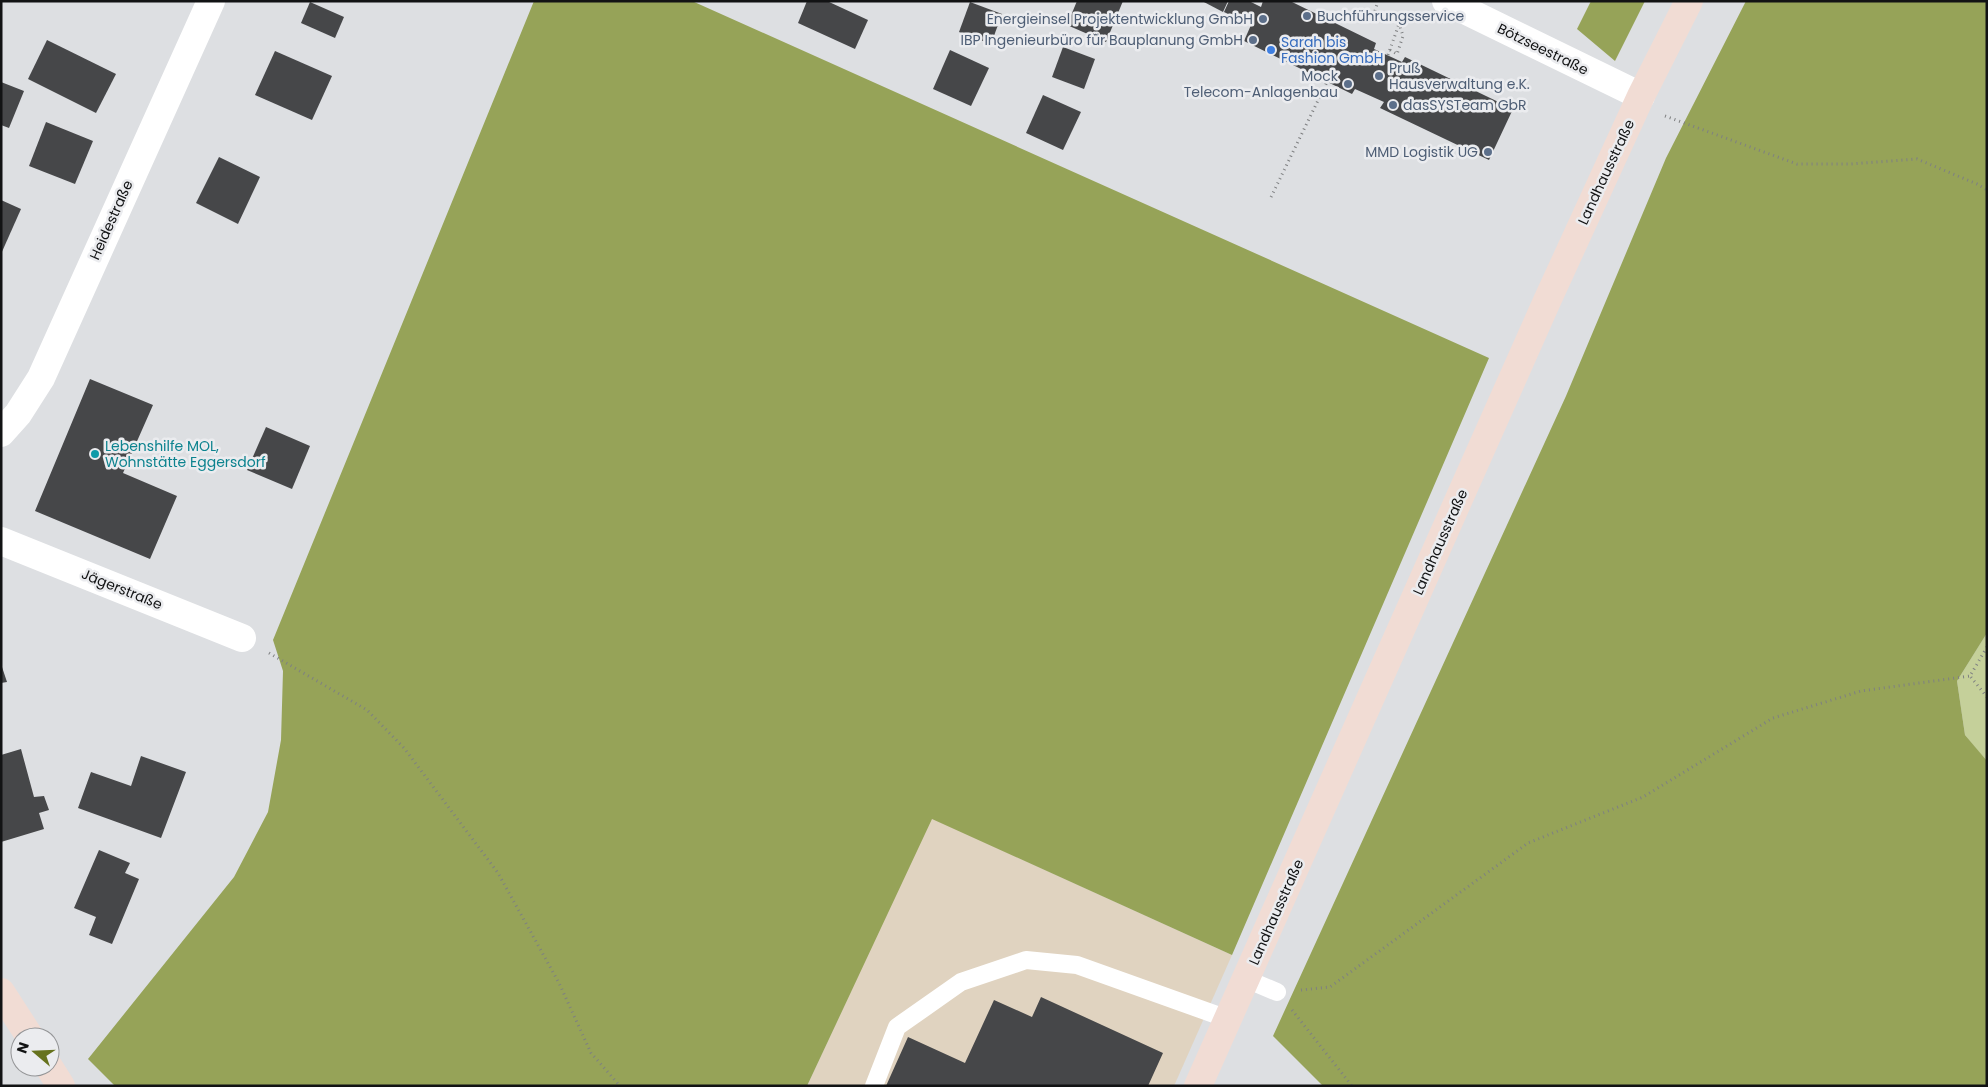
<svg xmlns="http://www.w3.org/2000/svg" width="1988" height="1087" font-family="Poppins,sans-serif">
<rect width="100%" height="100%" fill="#dddfe2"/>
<polygon fill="#e0d3c0" points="931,818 1232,955 1174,1086 807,1086"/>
<polygon fill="#c5d09a" points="1987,633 1987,762 1965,735 1957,681"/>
<g fill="#96a358">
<polygon points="534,1 692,1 1489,358 1232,955 932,819 807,1086 115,1086 88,1059 234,877 268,812 281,740 283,671 273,640"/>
<polygon points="1591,1 1645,1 1615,61 1577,29"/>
<polygon points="1746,1 1987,1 1987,633 1957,681 1965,735 1987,761 1987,1086 1323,1086 1273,1036 1566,396 1666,158"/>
</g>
<g fill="#464749">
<polygon points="807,1 827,1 868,20 855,49 798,23"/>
<polygon points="1077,1 1123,1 1106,42 1067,25"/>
<polygon points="1202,1 1228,1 1223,12"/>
<polygon points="1229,1 1249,1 1261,7 1263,1 1290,1 1376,43 1374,49 1402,62 1405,57 1513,109 1489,160 1380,108 1384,102 1355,89 1352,94 1244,41 1251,25 1224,12"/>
<polygon points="310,2 344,17 335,38 301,23"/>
<polygon points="970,2 1002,14 991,44 959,32"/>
<polygon points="47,40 116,74 96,113 28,79"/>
<polygon points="1063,47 1095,59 1084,89 1052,77"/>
<polygon points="950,50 989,68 971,106 933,89"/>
<polygon points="275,51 332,76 312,120 255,95"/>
<polygon points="1,82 24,91 9,128 1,125"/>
<polygon points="1043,95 1081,112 1063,150 1026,133"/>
<polygon points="46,122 93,141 75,184 29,166"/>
<polygon points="219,157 260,177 238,224 196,203"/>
<polygon points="1,200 21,209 1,254"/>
<polygon points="90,379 153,405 123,473 177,496 150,559 35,511"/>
<polygon points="266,427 310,446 292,489 247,470"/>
<polygon points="1,664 7,682 1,683"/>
<polygon points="21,749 34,797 44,796 49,810 39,813 44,829 1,842 1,755"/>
<polygon points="141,756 186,772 161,838 78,808 91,772 131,786"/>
<polygon points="99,850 130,863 125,873 139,879 112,944 89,935 96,917 74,908"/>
<polygon points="1041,997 1163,1053 1148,1086 886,1086 908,1037 965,1063 994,1000 1032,1017"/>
</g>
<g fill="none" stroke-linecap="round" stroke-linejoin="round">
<g stroke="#7f8082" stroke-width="3" stroke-dasharray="1 4" stroke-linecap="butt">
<polyline points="1407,2 1407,1"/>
<polyline points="1375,11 1378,1"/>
<polyline points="1390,50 1397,54 1403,36 1399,23"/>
<polyline points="1388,55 1399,24"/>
<polyline points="1665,116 1797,164 1850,164 1917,159 1977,184 1987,190"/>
<polyline points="1271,197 1327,82"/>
<polyline points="1987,647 1970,676 1987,697"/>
<polyline points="269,653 367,710 404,748 498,873 559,983 591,1053 620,1086"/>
<polyline points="1301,990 1330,987 1528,843 1643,797 1773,718 1861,691 1970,676"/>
<polyline points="1292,1010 1352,1086"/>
</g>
<g stroke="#fff" stroke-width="18">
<polyline points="1246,979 1277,992"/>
<polyline points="874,1086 897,1027 961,982 1026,960 1077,965 1228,1019"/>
</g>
<g stroke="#fff" stroke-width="28">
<polyline points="1446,1 1641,96"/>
<polyline points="1,433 18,414 41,378 211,1"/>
<polyline points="1,541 242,638"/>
</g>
<g stroke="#f1dcd4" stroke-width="28">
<polyline points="1,992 30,1037"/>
<polyline points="49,1067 61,1086"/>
<polyline points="1198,1086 1547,301 1641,96 1689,1"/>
</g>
</g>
<g fill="#5c6f8a" stroke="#ebecef" stroke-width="2">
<circle cx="1307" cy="16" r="5"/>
<circle cx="1263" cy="19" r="5"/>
<circle cx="1253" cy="40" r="5"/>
<circle cx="1379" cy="76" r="5"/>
<circle cx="1348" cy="84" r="5"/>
<circle cx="1393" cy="105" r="5"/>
<circle cx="1488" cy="152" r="5"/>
</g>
<circle fill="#3f7fe0" stroke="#ebecef" stroke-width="2" cx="1271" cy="50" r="5"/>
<circle fill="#0f9aa8" stroke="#ebecef" stroke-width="2" cx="95" cy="454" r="5"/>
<g text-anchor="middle" stroke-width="5" stroke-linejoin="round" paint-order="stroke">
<g font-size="14" fill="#4e5e75" stroke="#ebecef" text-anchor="end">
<text x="1317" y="21" text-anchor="start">Buchführungsservice</text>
<text x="1253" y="24">Energieinsel Projektentwicklung GmbH</text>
<text x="1243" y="45">IBP Ingenieurbüro für Bauplanung GmbH</text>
<text x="1389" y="73" text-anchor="start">Pruß<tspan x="1389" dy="16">Hausverwaltung e.K.</tspan></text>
<text x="1338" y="81">Mock<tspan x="1338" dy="16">Telecom-Anlagenbau</tspan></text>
<text x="1403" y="110" text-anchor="start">dasSYSTeam GbR</text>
<text x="1478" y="157">MMD Logistik UG</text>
</g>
<g font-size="14" fill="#366cbe" stroke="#ebecef" text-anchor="start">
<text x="1281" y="47">Sarah bis<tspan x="1281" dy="16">Fashion GmbH</tspan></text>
</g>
<g font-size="14" fill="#121314" stroke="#ebecef">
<text transform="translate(1543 49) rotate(26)" y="5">Bötzseestraße</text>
<text transform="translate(1606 172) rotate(-65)" y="5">Landhausstraße</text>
<text transform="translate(111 220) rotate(-66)" y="5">Heidestraße</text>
<text transform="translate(1440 542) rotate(-66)" y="5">Landhausstraße</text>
<text transform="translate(122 589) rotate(22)" y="5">Jägerstraße</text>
<text transform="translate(1276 912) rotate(-66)" y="5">Landhausstraße</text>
</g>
<g font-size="14" fill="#0d838f" stroke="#ebecef" text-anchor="start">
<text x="105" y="451">Lebenshilfe MOL,<tspan x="105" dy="16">Wohnstätte Eggersdorf</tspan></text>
</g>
</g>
<rect width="1988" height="1087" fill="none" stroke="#121314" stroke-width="5"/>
<g transform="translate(35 1052) rotate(289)"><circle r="24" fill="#ebecef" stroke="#949597"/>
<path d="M0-4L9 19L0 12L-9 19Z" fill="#66721d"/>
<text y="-8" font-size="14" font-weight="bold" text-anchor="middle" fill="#121314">N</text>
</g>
</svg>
